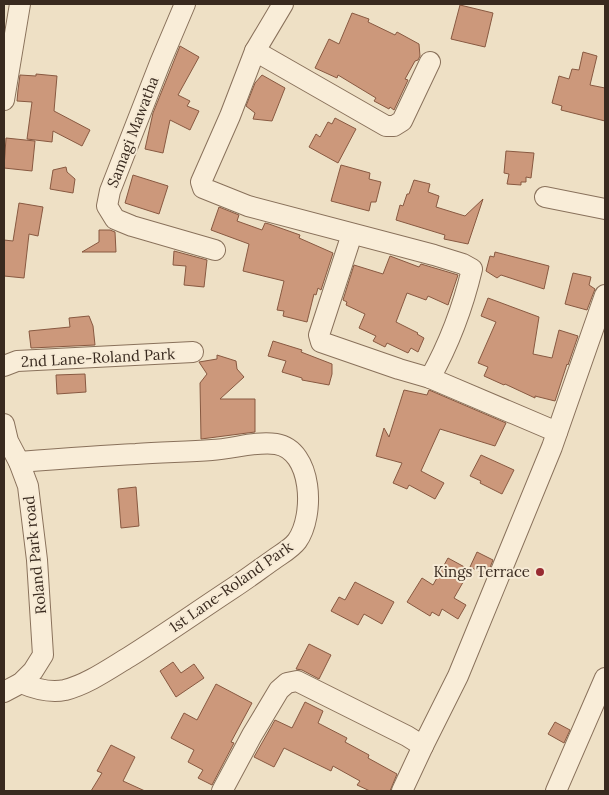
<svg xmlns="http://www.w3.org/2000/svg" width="609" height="795" font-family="Lora,serif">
<rect width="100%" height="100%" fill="#eee0c5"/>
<g fill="#cc987b" stroke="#885941">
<polygon points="460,5 493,13 485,47 451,39"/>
<polygon points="352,13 369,19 368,22 395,35 397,32 419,44 420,56 418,60 415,61 405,79 408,80 394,110 390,107 389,109 374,101 376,98 338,75 337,78 315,68 329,39 339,44"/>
<polygon points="180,46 199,57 178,95 190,101 187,106 199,111 190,130 170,120 163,153 145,149 153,113"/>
<polygon points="583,52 597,56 590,85 605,88 605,121 561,110 562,106 552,103 559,76 569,79 572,69 579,70"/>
<polygon points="36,74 57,76 54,111 90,130 82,146 53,131 52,142 27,139 32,102 17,101 18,90 20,75 36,76"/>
<polygon points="262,75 285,88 272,121 253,119 255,113 246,106 255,83"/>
<polygon points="335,118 356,129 338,163 309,147 316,134 320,137 328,122 332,124"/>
<polygon points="6,138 35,141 32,171 4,168"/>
<polygon points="506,151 534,153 531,178 526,177 526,182 521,182 521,185 507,184 509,174 504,173"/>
<polygon points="341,165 370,173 369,179 381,182 376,202 371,202 369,211 331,201"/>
<polygon points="66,167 67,172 75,179 73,193 50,189 53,170"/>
<polygon points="133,175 168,186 159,214 125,203"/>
<polygon points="414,180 430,184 428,192 439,196 436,207 465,216 483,199 468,244 444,239 445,235 396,220 400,205 403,206 407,194 409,194"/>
<polygon points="19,203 43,207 38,236 29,234 24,278 4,276 4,240 13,241"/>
<polygon points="219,207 239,215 237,221 262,230 265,223 269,224 300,235 299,238 333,253 321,290 318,288 316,295 314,294 307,322 283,316 284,311 277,310 284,281 243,271 249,244 211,230"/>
<polygon points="99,230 110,230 115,232 116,252 82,252 99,242"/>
<polygon points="174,251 207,260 204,287 184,285 186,266 173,265"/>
<polygon points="495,252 549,266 544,289 501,275 497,278 486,271 490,256 494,257"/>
<polygon points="390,256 419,267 421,264 458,275 448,305 428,296 426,300 407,293 396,322 418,333 417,334 424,338 418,352 411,348 408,353 387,343 385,347 373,341 376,336 359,328 365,314 346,305 347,302 343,300 354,265 383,274"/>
<polygon points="573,273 591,277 589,285 595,289 587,310 565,304"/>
<polygon points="488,298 539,317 533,354 552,358 559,330 578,336 568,365 567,364 555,401 535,396 535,398 505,384 504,385 484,376 488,367 478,363 496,322 481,316"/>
<polygon points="89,316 93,326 95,345 31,348 29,331 70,327 69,318"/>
<polygon points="273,341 302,350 301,352 332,364 332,374 329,385 302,380 302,378 282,372 286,361 268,356"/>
<polygon points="217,355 236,361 237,369 244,377 220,399 255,399 255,432 201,439 200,383 207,374 199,362 217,359"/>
<polygon points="85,374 86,392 57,394 56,375"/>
<polygon points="404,390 427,395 429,390 506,423 495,446 440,429 421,471 444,483 435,499 409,485 407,489 393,483 402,463 376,456 384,428 389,437"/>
<polygon points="481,455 514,470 502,494 480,483 481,481 470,476"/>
<polygon points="136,487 139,526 121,528 118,489"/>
<polygon points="477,552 493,560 487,575 470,567"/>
<polygon points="448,558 470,570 454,598 466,605 458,619 442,609 439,616 432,612 430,616 407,602 422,578 433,585"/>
<polygon points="355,582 394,602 382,624 364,614 358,625 331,611 339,597 345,600"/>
<polygon points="309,644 331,655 319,679 302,670 296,669"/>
<polygon points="173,662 181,673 194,664 204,678 176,697 160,671"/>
<polygon points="216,684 252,703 231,742 234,743 212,785 198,778 203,770 188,762 194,750 171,738 184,713 197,720"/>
<polygon points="305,702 323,711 318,723 347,738 345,742 369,755 368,758 397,774 390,791 370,791 357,785 360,781 333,766 331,771 284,748 274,767 254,757 275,720 292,728"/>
<polygon points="555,722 570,730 564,743 548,734"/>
<polygon points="111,745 135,757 123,781 145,791 91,791 102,773 97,771"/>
</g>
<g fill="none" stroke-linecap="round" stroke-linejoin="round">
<g stroke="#89715b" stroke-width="22">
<g id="minor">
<polyline points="185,4 160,63 110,191 107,206 115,219 132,226 215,250"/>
<path d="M283 4 255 51 230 116 201 182 203 188 248 206 434 255 463 264 472 269C463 307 449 344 430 378L557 432"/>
<polyline points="255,51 386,126 394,126 402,121 430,62"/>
<polyline points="4,100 20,4"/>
<polyline points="545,197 605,209"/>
<polyline points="352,234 319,335 321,342 399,369 430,378"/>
<polyline points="4,366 17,361 193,352"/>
<polyline points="4,424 8,441 19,462 28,486 37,560 43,655 33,671 21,683 4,692"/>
<path d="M19 462C58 459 97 456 136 454 161 452 187 452 212 450 233 449 255 441 276 444 313 450 315 516 297 541 291 549 281 554 273 560 260 569 247 579 233 588 198 611 164 635 129 657 109 669 88 684 65 690 50 693 35 689 21 683"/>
<polyline points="222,791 252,735 279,690 287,683 297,681 407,736 423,746 458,676 552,447 605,295"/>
<polyline points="402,791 423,746"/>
<polyline points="556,791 605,678"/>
</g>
</g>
<use href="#minor" stroke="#f9edd8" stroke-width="20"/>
</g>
<circle fill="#982b32" stroke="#f6ead5" stroke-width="2" cx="540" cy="572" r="5"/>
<g text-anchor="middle" stroke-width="4" stroke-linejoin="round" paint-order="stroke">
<g font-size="15" fill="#392a1f" stroke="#f6ead5">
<text transform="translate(133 132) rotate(-69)" y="5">Samagi Mawatha</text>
<text transform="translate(98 358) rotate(-3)" y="5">2nd Lane-Roland Park</text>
<text transform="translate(35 555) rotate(-96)" y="5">Roland Park road</text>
<text transform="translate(231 587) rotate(-35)" y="5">1st Lane-Roland Park</text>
</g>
<g font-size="15" fill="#392a1f" stroke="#f6ead5" text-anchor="end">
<text x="530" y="577">Kings Terrace</text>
</g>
</g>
<rect width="609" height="795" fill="none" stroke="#392a1f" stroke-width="10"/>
</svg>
